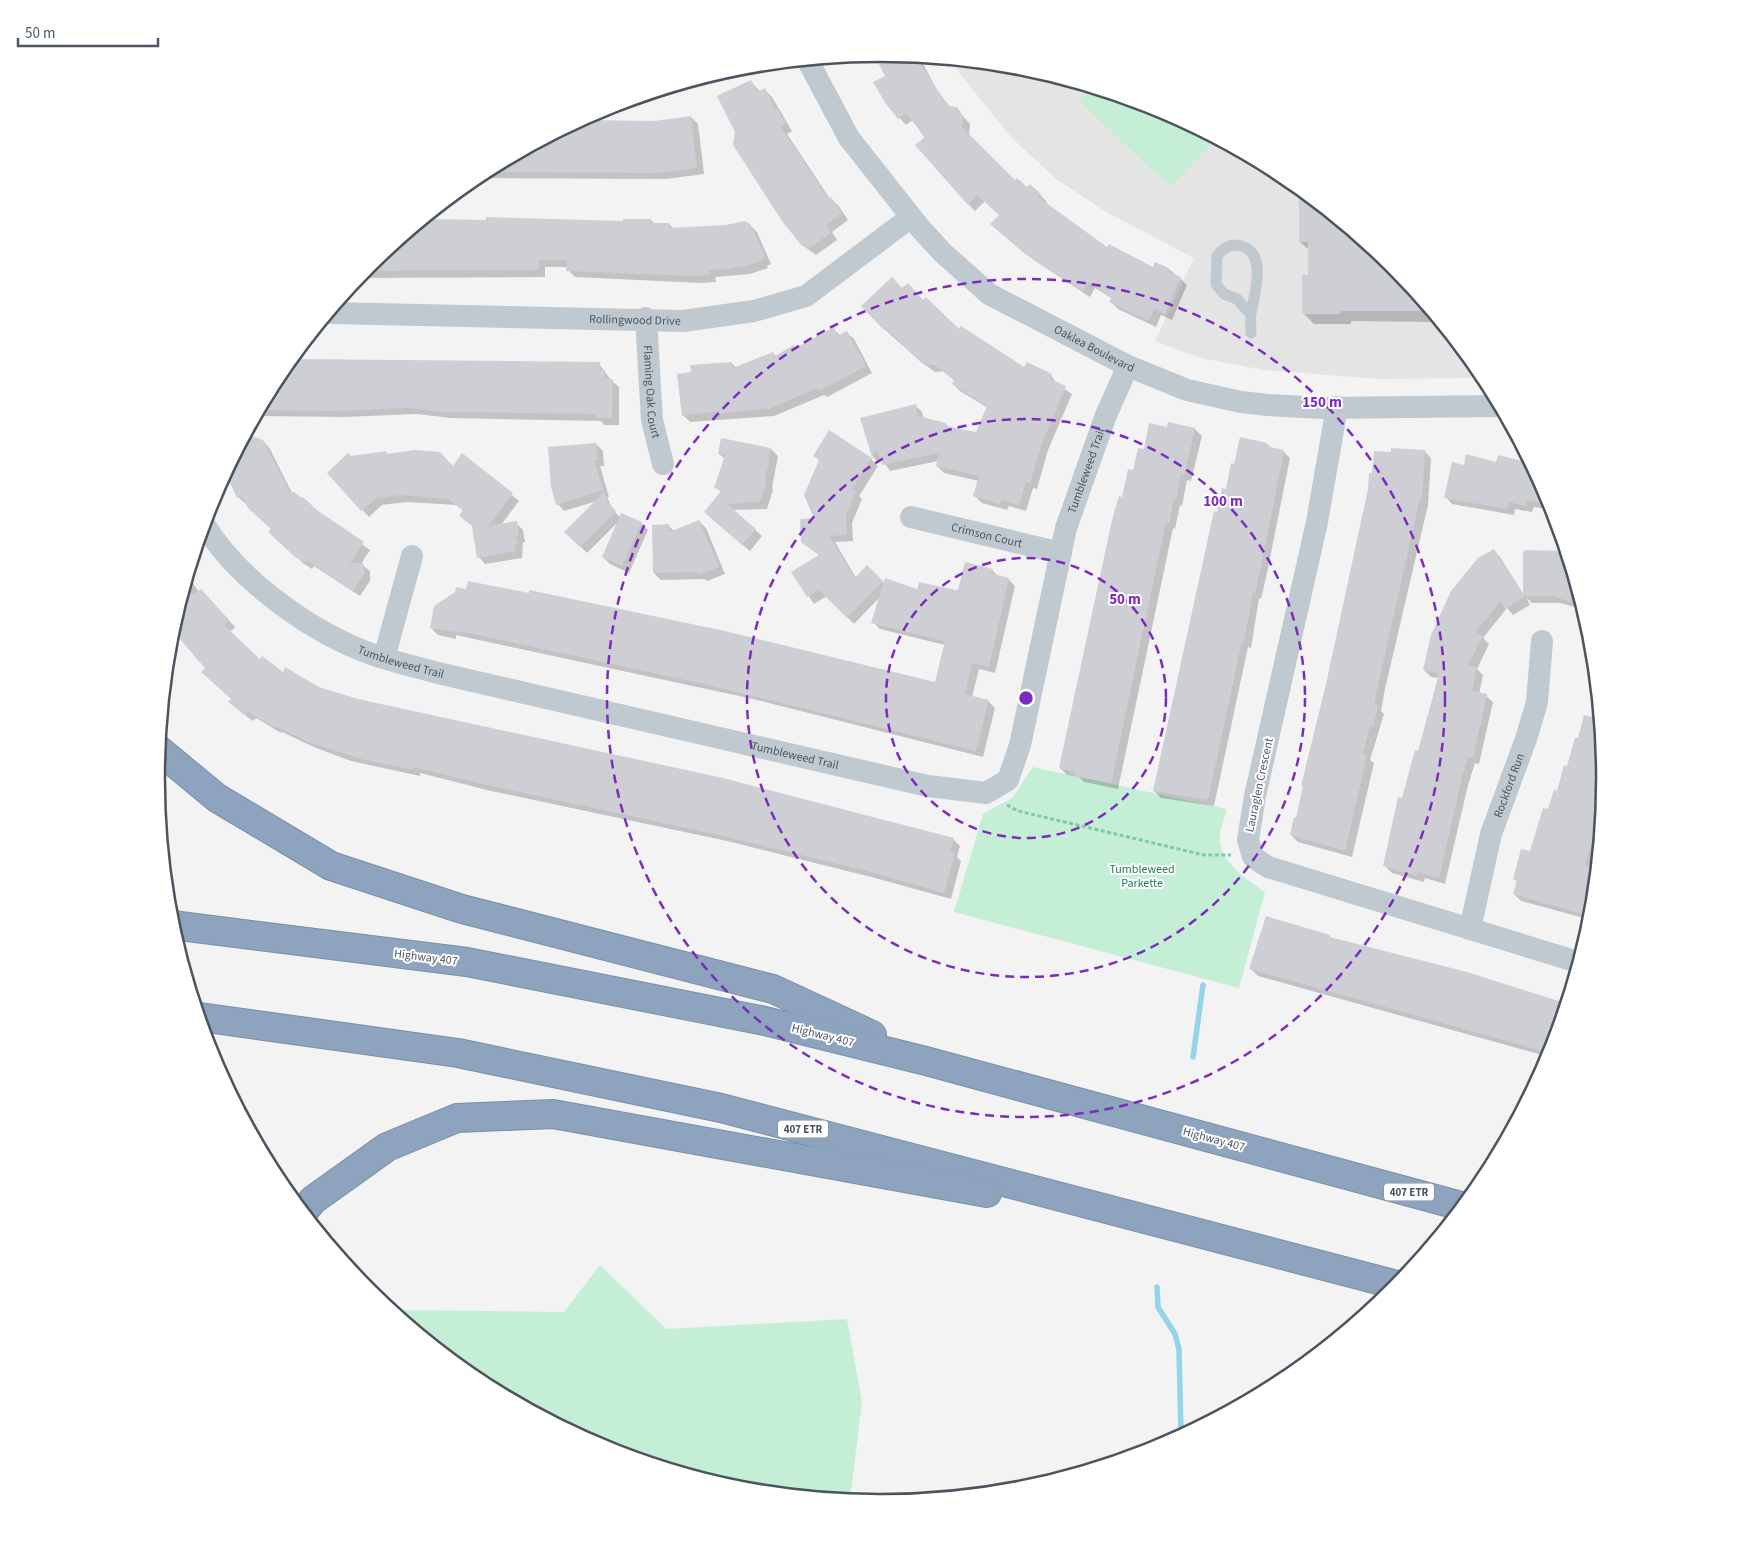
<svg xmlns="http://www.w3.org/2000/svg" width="1761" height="1556" font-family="'Source Sans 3',sans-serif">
<rect width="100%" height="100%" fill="#f4f3f3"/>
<polygon fill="#e5e4e4" points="950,61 1022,68 1158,109 1283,176 1393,266 1484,378 1379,379 1264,370 1200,358 1155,341 1194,258 1108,213 1056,179 1011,137"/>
<g fill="#c5eed6">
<polygon points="1091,89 1158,109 1215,140 1170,187 1079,101"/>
<path d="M1033 767 1227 809C1225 817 1220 828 1220 836 1219 863 1246 878 1265 892L1239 988 954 912 983 814 1012 798Z"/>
<polygon points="600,1265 666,1329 847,1319 862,1402 850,1499 739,1488 603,1447 478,1380 393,1310 564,1312"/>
</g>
<g fill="#0003">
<polygon points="881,54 920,58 937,90 950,107 956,108 970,124 969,135 1015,182 1040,195 1047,202 1045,204 1108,249 1154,269 1169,269 1180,278 1187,285 1172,320 1161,315 1156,327 1118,309 1111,302 1113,299 1095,288 1090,297 1034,260 999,231 1000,215 985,201 975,211 968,204 913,120 906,125 887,104 886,76 875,57 867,62 861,56"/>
<polygon points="751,81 760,92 765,90 772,97 792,131 787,134 830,199 838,205 848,220 832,232 837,240 816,255 802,245"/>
<polygon points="691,117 698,124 704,174 666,179 476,178 580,121 655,122"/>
<polygon points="1301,192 1393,266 1436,319 1431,319 1431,322 1351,321 1351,324 1314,324 1303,313 1309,276 1309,250 1300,242"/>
<polygon points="424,220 624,222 651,220 655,224 669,224 674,229 750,225 757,232 771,264 767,266 768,268 750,274 715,277 716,282 701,283 575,277 568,270 568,267 545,267 545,277 358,278 369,266"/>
<polygon points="903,290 924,301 959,331 1025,369 1051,375 1057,384 1072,394 1048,450 1037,489 1033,488 1026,511 1009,506 1007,510 982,503 975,496 979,481 944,473 937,466 938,461 890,471 882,459 879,463 873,457 862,418 916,406 922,412 924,419 946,424 950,428 977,434 988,408 960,391 953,384 955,381 943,371 935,372 921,362 883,328"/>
<polygon points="833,329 841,336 847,333 854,339 872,373 827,397 824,395 774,416 690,422 683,415 731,363 737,368 773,353 776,356 796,349"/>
<polygon points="291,360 599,364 611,380 619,387 619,425 604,425 601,421 451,418 417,414 344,417 257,416 278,375"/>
<polygon points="1169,423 1195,429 1202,436 1191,481 1187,480 1182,506 1180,505 1175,529 1173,528 1118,789 1084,782 1079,777 1067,775 1060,768 1123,498 1144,451 1168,428"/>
<polygon points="245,438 263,441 270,449 292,493 370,550 361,564 370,571 370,581 360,596 314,566 312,569 303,563 277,539 277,532 238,497 226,473"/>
<polygon points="596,444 603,451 604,466 600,466 609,497 607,497 613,510 621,518 641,523 648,530 629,573 610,564 603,557 619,521 587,553 566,532 597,501 564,511 558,504"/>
<polygon points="1267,444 1272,449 1283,451 1290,458 1267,573 1261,599 1259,598 1251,648 1248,647 1214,806 1161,798 1154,791 1218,513 1235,465"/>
<polygon points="771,449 778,456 772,488 773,490 767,509 733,510 762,536 750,551 712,519 722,493 716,487 725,459 719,454"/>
<polygon points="1424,451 1431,458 1428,505 1385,689 1381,711 1384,714 1370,760 1374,763 1352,857 1298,842 1291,835 1297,819 1304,787 1302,785"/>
<polygon points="386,452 388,455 453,467 462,455 519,501 501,525 516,523 523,530 525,542 523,542 522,558 485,564 479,557 474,527 461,516 464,511 456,505 407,502 382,505 369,517 328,473 351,457"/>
<polygon points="814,455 871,459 878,466 859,496 862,499 852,523 853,541 835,542 856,578 867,567 885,584 918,590 956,591 992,570 998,576 1008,579 1015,586 995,673 979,669 972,697 988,701 995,708 983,757 753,699 456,635 456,639 438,635 431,628 936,684 945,645 880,629 873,622 881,596 854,624 827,596 814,604 793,572 820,556 802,541 816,519 820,461"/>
<polygon points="1497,463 1530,463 1553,510 1534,507 1532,512 1515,509 1514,515 1452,504 1446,497 1465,466"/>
<polygon points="699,521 706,528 725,574 707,581 705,579 661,580 654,573 668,525 674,531"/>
<polygon points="1494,550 1500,557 1525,597 1524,553 1566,554 1583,610 1561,603 1532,603 1526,597 1530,605 1513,615 1507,608 1483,638 1489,644 1477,669 1483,675 1479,694 1486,696 1493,702 1479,764 1475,763 1468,785 1445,884 1425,878 1424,882 1392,873 1385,866 1403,800 1419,752 1439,678 1431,677 1424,670"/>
<polygon points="188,576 199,592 207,597 235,627 230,632 260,661 283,674 319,688 357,701 953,839 960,846 957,857 961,861 951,899 875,878 727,841 491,791 420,773 420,776 351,761 316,748 282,732 281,733 256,718 253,721 237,709 230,702 232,699 172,629"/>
<polygon points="1595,701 1597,701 1605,778 1597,853 1592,870 1596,871 1591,920 1521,901 1514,894 1518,882 1514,879 1531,853 1579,740 1591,718"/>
<polygon points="1358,946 1430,963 1565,1004 1549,1057 1258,976 1251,969"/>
</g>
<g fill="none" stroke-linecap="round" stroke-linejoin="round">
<g stroke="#95d4e8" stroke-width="5.5">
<polyline points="1193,1057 1203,985"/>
<polyline points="1157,1287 1158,1307 1175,1334 1179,1349 1181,1435"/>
</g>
</g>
<g fill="#cdcfd4">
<polygon points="874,54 916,57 948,106 957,107 963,116 962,127 1015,180 1017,178 1027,187 1030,184 1041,194 1038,197 1107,247 1109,244 1153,267 1155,262 1169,268 1168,272 1181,277 1165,314 1154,309 1149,321 1109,302 1112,297 1088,282 1083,291 1025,254 990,224 999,215 977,195 968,205 915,145 925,137 906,113 898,119 886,104 873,82 885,76"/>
<polygon points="751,80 757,92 765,88 775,109 777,108 786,124 781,127 828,199 831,197 842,213 826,225 831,233 808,249 804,245 802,246 782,221 733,145 735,132 717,96"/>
<polygon points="691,116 697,168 659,173 485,172 583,120 654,121"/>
<polygon points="1299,189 1393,266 1421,300 1421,311 1341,311 1340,314 1302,314 1302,275 1308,275 1308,242 1299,242"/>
<polygon points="486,217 623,221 623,219 651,219 651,223 669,223 669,228 726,225 744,221 750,224 765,257 761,259 762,261 742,267 741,266 730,269 709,270 709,275 694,276 566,271 567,260 539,260 538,270 364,271 426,219 486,220"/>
<polygon points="892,277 902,288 908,283 923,300 926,297 959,329 961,326 1024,367 1027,362 1052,374 1050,379 1066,386 1042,443 1030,483 1026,482 1019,505 1002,500 1000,504 973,496 979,476 936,466 939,453 882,465 877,449 872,457 860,418 916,404 918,416 946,423 946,426 976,432 987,406 952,384 954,380 935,365 927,365 913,355 884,327 883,329 861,306"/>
<polygon points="834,327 838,336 847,331 866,366 819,391 817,388 766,410 765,408 720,414 719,411 682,416 677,374 691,372 690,365 732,362 733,368 773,352 775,356 794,345 795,348"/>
<polygon points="292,359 600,362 599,370 605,370 604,379 613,379 612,418 596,418 596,414 444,412 409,408 336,411 260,410 278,375"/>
<polygon points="1168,422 1195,428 1184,475 1181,474 1176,500 1174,499 1169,523 1166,522 1111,783 1075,776 1076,772 1059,768 1112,520 1119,496 1122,497 1128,469 1133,470 1138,448 1144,449 1149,423 1167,427"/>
<polygon points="829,430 872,458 852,489 856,491 846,516 847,535 829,536 855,578 867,565 883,581 847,618 819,590 807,597 791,572 819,555 801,542 800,519 814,518 804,495 819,460 813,456"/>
<polygon points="247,434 263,440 290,492 294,492 302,498 303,497 317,510 364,542 350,563 363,563 364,574 353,591 307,560 305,563 294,556 268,532 271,529 248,508 242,496 237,498 226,474"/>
<polygon points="1240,437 1267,443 1266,446 1284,450 1261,566 1255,593 1253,592 1244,642 1242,641 1208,800 1153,791 1214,511 1217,512 1222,488 1226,489 1231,463 1234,464"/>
<polygon points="721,438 771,448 765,481 767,482 760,502 727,504 756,529 742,545 704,512 722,490 714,488 725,455 718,454"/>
<polygon points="596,443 598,460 594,460 603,490 556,505 551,487 548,447"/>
<polygon points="1391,448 1425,450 1422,499 1420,498 1379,681 1374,705 1378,706 1373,727 1370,726 1363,754 1367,755 1345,851 1290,835 1294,817 1296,818 1303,786 1301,786 1326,684 1368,489 1369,473 1372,473 1374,451 1391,452"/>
<polygon points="415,450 440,452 453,466 462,453 513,493 488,526 517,521 519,535 516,536 518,544 515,545 516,551 477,558 472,526 459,516 463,510 448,499 399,495 375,499 361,511 327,473 348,453 351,456 386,451 387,454"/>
<polygon points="1466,454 1496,462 1498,455 1530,463 1551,505 1527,500 1526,506 1509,502 1507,509 1444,498 1452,462 1464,465"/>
<polygon points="604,492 607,502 616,511 580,547 564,532"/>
<polygon points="621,513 642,522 622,566 602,557"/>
<polygon points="699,520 719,567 699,575 698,572 653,573 652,525 669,524 669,532"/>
<polygon points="1494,549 1524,597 1505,609 1500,601 1476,632 1483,636 1468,665 1477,667 1472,691 1487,694 1473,758 1468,757 1462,777 1439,878 1418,872 1417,876 1383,866 1398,797 1402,798 1415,750 1418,751 1439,674 1423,670 1431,635 1451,591 1478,558"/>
<polygon points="1525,550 1565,551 1575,585 1570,602 1553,596 1523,596 1523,552"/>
<polygon points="965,562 993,569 991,573 1009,578 989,667 972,663 965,694 989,700 976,751 704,684 469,633 430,628 434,606 455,592 456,587 466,589 468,581 529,593 529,590 725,631 935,682 945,641 871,623 885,578 917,589 919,582 956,590 958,590"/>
<polygon points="186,585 193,595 201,589 229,620 224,625 260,659 262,656 283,672 285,667 319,687 358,699 723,778 954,838 950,852 955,853 944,893 867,871 719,835 483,784 413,767 413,770 361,759 308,742 275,726 274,727 248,712 246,715 228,702 231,699 201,672 205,668 179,638 180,637 173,628"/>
<polygon points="1584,715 1599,719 1605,778 1601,811 1585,866 1596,870 1594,889 1586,915 1513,894 1517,880 1513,879 1521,849 1530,851 1543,808 1548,809 1554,790 1557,791 1564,765 1567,766 1575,738 1578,738"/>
<polygon points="1266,916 1330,935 1330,937 1467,972 1565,1003 1550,1053 1249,969"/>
</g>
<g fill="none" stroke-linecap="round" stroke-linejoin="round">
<g stroke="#798ea9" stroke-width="30">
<g id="motorway">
<polyline points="159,750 217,798 331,866 462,909 773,989 872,1035"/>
<polyline points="172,925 467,962 765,1021 926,1061 1461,1206"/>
<polyline points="200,1017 458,1053 721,1108 1397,1285"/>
<polyline points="304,1211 313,1200 387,1147 457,1118 553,1114 987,1193"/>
</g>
</g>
<polyline stroke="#7fcaa8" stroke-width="3" stroke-dasharray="4 2.5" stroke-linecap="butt" points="1007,805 1018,811 1204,855 1231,855"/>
<path stroke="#c1c9d0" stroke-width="11" d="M1251 315 1237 299 1224 294 1216 284 1217 256C1223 248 1231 243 1241 246 1268 253 1254 295 1251 314 1250 320 1251 327 1251 333"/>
<g stroke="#c1c9d0" stroke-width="22">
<path id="s1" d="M808 61 849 138 920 228 942 252 989 294 1128 366 1187 390 1241 402 1268 405 1323 408 1499 406"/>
<path id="s2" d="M330 313 683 321 754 311 806 296 911 217"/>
<path id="s3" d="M646 318 652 420 663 464"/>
<polyline points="1337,407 1317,522 1255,796 1248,840 1253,857 1268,867 1578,962"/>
<path id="s4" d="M911 517 1061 553"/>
<path id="s5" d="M204 524C236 577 304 627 361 650 385 660 412 666 438 673L928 786 986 793 1008 780 1020 745 1066 528 1106 415 1128 366"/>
<polyline points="384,658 412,556"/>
<path id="s6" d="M1470 929 1491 834 1526 739 1537 702 1542 641"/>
</g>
<use href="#motorway" stroke="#8ea3bd" stroke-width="28"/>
</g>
<g fill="none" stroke="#7b2cbf" stroke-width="2.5" stroke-dasharray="9 6">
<circle cx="1026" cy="698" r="140"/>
<circle cx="1026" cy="698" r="279"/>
<circle cx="1026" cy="698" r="419"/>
</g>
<g text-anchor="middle" stroke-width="4" stroke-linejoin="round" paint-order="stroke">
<g fill="#fff" stroke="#81888f" stroke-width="1">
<rect x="778" y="1120.5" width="50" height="17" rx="4"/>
<rect x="1384" y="1183.5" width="50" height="17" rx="4"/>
</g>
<g font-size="11" font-weight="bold" fill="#4b555f">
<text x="803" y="1133">407 ETR</text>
<text x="1409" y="1196">407 ETR</text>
</g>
<g font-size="12" fill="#4b555f" stroke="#fff">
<text dy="4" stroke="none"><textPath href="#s2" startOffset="305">Rollingwood Drive</textPath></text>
<text dy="4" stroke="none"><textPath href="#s1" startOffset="416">Oaklea Boulevard</textPath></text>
<text dy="4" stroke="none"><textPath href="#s3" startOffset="74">Flaming Oak Court</textPath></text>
<text dy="4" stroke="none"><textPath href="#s5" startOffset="1191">Tumbleweed Trail</textPath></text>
<text dy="4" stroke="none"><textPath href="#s4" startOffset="78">Crimson Court</textPath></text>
<text dy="4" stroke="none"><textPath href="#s5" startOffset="246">Tumbleweed Trail</textPath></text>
<text dy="4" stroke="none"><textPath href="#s5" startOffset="651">Tumbleweed Trail</textPath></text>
<text transform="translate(1259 785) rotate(-78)" y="4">Lauraglen Crescent</text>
<text dy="4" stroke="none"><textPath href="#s6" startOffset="149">Rockford Run</textPath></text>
<text transform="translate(426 957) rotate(7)" y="4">Highway 407</text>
<text transform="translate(823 1035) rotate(14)" y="4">Highway 407</text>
<text transform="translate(1214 1139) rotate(15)" y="4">Highway 407</text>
</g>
<g font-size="12" fill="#1e7e51" stroke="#fff">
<text x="1142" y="873">Tumbleweed<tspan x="1142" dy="14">Parkette</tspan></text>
</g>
</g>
<path d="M0 0H1761V1556H0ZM880 62H881A715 715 0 0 1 1596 777V779A715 715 0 0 1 881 1494H880A715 715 0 0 1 165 779V777A715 715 0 0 1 880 62Z" fill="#fff" fill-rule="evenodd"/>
<path fill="none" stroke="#4b555f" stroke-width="2.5" d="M880 62H881A715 715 0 0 1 1596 777V779A715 715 0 0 1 881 1494H880A715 715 0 0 1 165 779V777A715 715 0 0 1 880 62Z"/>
<circle cx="1026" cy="698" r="8" fill="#7b2cbf" stroke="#fff" stroke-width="2.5"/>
<g font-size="15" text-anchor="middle" font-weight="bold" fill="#7b2cbf" stroke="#fff" stroke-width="4" stroke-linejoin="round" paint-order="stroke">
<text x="1322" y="407">150 m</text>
<text x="1223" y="506">100 m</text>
<text x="1125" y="604">50 m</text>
</g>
<path d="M18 38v8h140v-8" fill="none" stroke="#4b555f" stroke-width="2.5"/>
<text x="25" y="38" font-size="15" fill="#4b555f" stroke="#ffffff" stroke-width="4" paint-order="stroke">50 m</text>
</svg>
